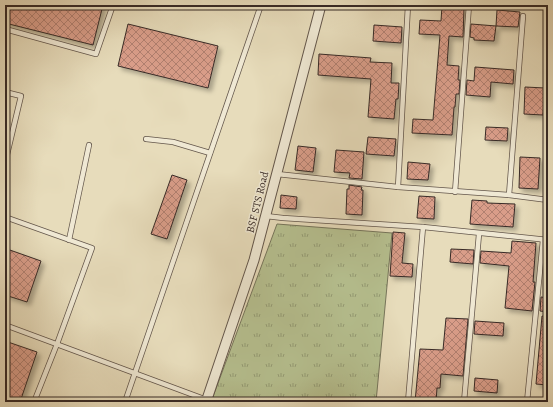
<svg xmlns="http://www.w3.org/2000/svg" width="553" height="407" font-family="Alegreya,serif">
<defs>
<pattern id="grass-tufts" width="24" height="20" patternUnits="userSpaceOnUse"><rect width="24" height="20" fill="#b6c090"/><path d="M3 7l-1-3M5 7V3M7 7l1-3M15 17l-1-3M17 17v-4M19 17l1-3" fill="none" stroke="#959c75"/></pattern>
<pattern id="building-cross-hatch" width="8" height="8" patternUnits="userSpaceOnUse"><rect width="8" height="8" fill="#d99d89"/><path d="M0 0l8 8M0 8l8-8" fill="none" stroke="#b18070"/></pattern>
<filter id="shadow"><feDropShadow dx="3.5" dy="3.5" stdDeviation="2" flood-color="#0004"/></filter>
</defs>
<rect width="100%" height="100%" fill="#e7dcbb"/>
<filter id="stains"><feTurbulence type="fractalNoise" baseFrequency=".005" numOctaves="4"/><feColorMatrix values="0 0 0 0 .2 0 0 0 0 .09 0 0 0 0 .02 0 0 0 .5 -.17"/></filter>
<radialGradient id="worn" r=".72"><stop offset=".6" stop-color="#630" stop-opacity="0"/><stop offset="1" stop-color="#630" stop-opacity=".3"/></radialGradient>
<polygon fill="url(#grass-tufts)" stroke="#76755b" points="277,224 392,233 376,402 211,402"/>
<g fill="url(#building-cross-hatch)" stroke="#372a26" filter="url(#shadow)">
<polygon points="5,5 103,5 93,45 5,23"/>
<polygon points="442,6 464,8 463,37 449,36 447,65 459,66 458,80 460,80 459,94 456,94 455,107 454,107 452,135 412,133 413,119 433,120 440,35 419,34 420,20 441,21"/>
<polygon points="497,10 520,12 518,27 496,26"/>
<polygon points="128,24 218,46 208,88 118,66"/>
<polygon points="471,24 496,26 494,41 474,40 474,38 470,37"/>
<polygon points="374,25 402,27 401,43 373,41"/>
<polygon points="319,54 371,58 370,62 392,63 391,83 399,83 398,99 396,99 394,119 368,117 371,79 318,75"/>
<polygon points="475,67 514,70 513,84 491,82 490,97 466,95 467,80 474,81"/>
<polygon points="525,87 545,88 543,115 524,114"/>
<polygon points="486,127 508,128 507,141 485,140"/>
<polygon points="368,137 396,139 394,156 366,154"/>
<polygon points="298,146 316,148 313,172 295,170"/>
<polygon points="336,150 364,152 362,179 349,178 350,173 334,172"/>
<polygon points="520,157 540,158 538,189 519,188"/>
<polygon points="408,162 430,164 428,180 407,179"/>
<polygon points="172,175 187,180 167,239 151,234"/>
<polygon points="349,185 362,187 361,190 363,190 362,215 346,214 347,189 349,189"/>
<polygon points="281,195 297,197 296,209 280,208"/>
<polygon points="419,196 435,197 434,219 417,218"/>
<polygon points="472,200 487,201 487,203 515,204 513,227 470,224"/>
<polygon points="393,232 405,233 402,263 413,264 412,277 390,276"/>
<polygon points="512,241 536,243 533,282 535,282 532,311 505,308 509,266 480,263 481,251 511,253"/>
<polygon points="7,249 41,261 27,302 5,295 5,254"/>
<polygon points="451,249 474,250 473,264 450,262"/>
<polygon points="541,297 548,298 548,312 540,311"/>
<polygon points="542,316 548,317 548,385 536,384"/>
<polygon points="446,318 468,319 463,376 441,374 440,388 437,388 436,402 415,402 420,349 443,350"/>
<polygon points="475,321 504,323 503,336 474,334"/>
<polygon points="5,341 37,352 20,402 5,402"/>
<polygon points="475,378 498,380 497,393 474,391"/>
</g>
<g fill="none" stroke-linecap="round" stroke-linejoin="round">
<g stroke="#63564b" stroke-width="6">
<g id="lane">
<polyline points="5,29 96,54 113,5"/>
<polyline points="5,92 21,96 5,163"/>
<polyline points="146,139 173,142 210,153"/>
<polyline points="277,174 398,187 509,195 548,200"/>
<polyline points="398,187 408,5"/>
<polyline points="455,192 469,5"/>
<polyline points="509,195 523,16"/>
<polyline points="266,216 283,218 423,227 548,240"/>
<polyline points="5,217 92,248 57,344 34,402"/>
<polyline points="69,240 89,145"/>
<polyline points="5,325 207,400"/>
<polyline points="125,402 261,5"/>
<polyline points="408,402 423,227"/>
<polyline points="464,402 479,234"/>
<polyline points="527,402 543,240"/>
</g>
</g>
<g stroke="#63564b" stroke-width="11">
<polyline id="street" points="206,402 254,260 321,5"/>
</g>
<use href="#lane" stroke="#efe8d3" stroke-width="4.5"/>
<use href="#street" stroke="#efe8d3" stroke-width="9"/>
</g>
<g text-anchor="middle" stroke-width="3" stroke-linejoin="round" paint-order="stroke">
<g font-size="11" fill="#372a26" stroke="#efe8d3">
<text transform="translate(257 202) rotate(-76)" y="4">BSF STS Road</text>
</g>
</g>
<rect width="553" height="407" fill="none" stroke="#e7dcbb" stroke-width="20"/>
<rect x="6" y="6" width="541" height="395" fill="none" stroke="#372a26" stroke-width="2"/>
<rect x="10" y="10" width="533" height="387" fill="none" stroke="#372a26"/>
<rect width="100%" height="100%" filter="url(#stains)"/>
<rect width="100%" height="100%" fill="url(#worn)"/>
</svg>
